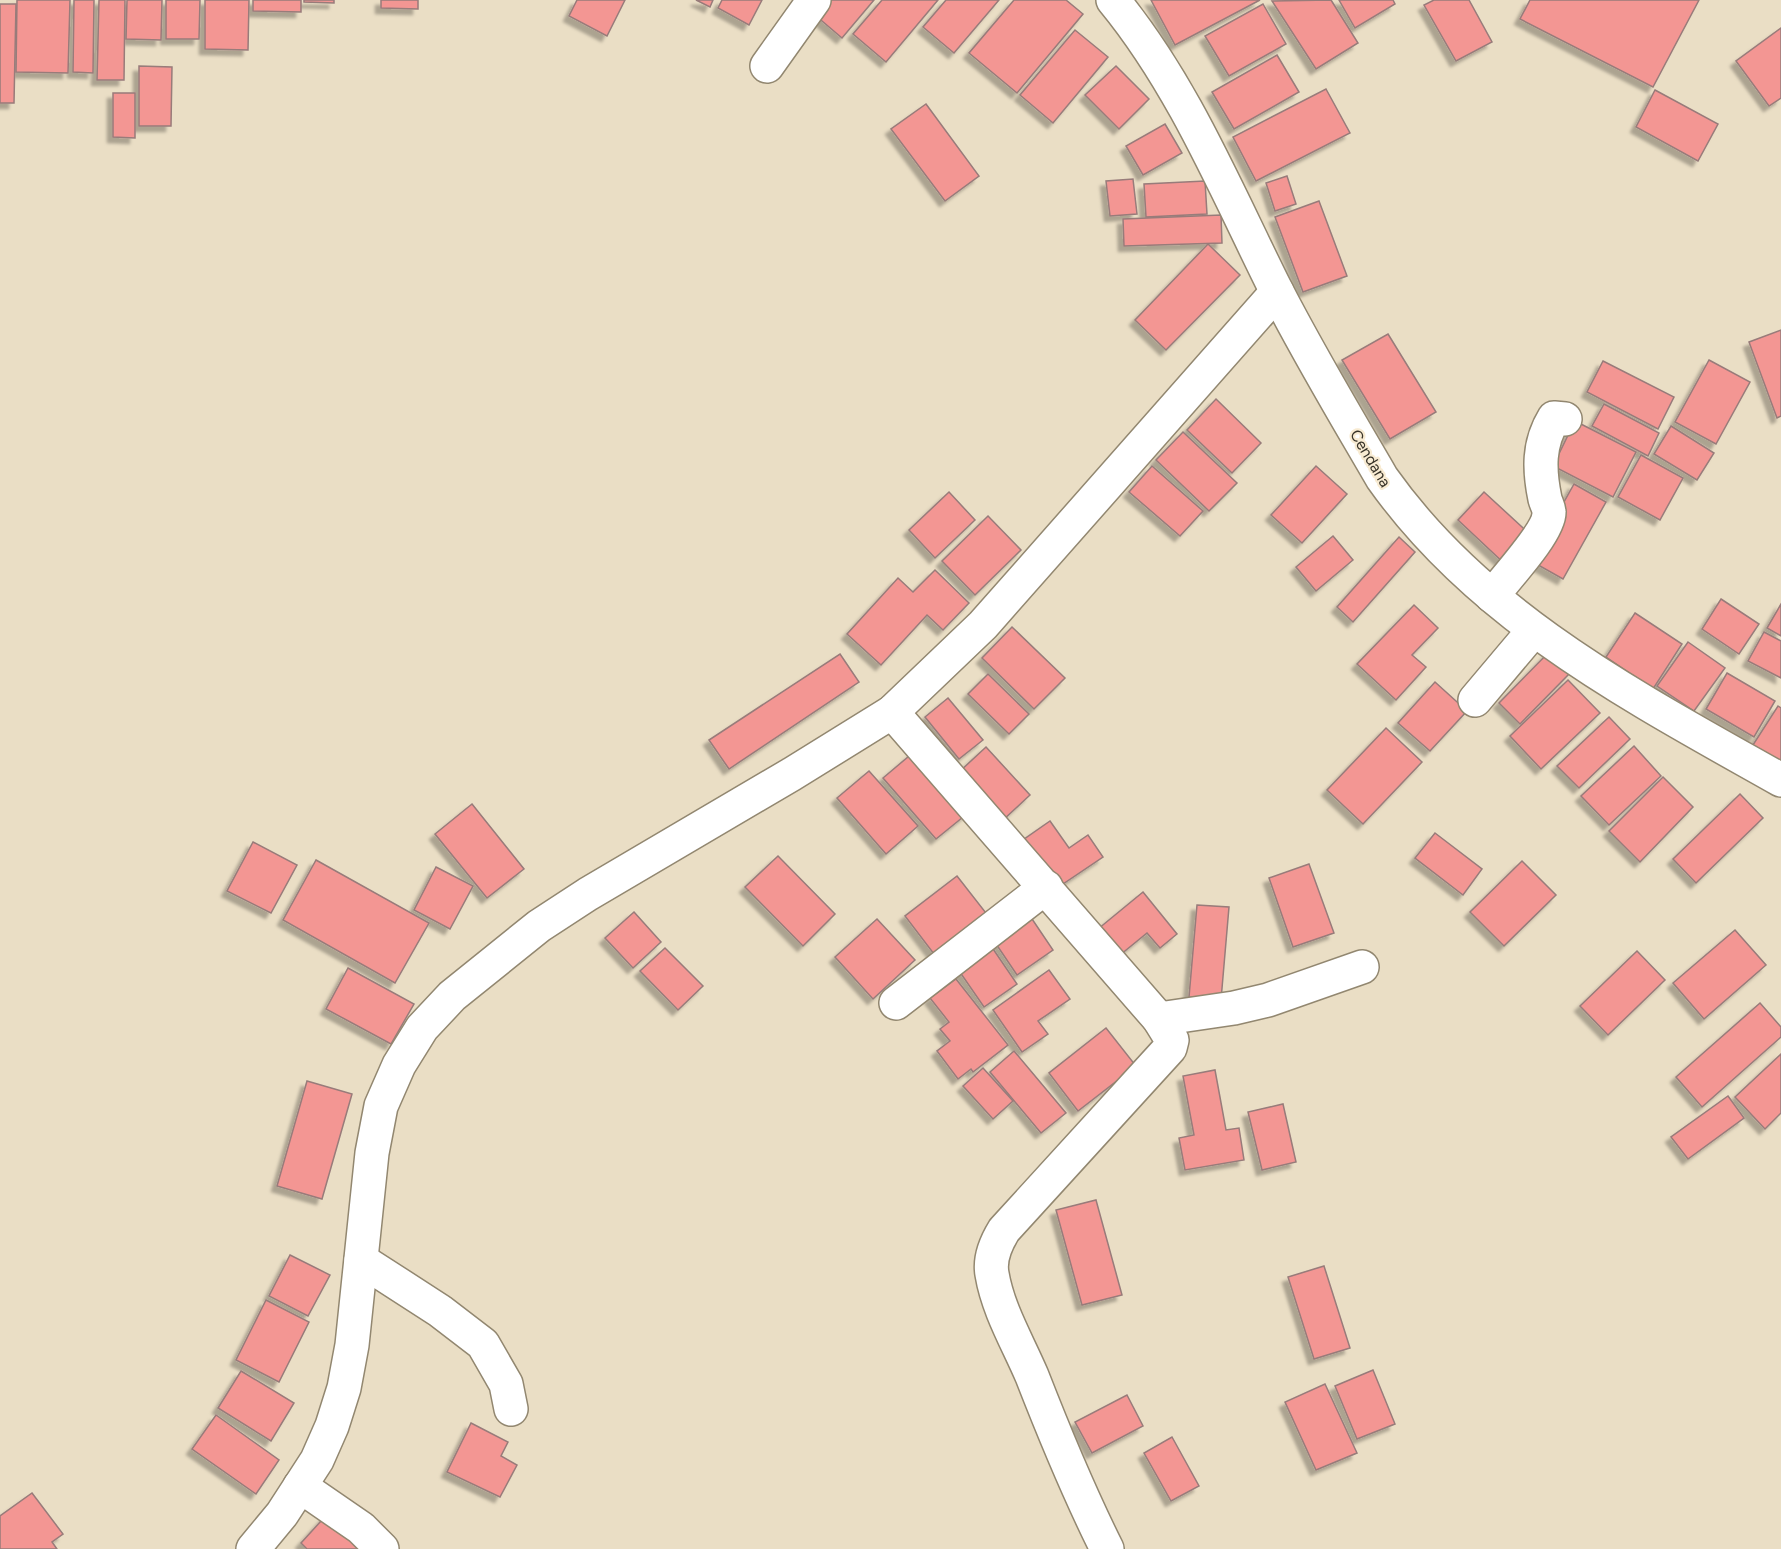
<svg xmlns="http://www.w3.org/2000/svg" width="1781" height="1549" font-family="Figtree,sans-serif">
<defs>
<filter id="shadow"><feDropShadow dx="-5.5" dy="5.5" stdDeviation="1.5" flood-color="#0004"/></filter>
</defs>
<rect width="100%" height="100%" fill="#eadec5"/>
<g fill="#f39693" stroke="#987b7a" stroke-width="1.5" filter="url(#shadow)">
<polygon points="17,0 70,0 68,73 16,72"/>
<polygon points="74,0 94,0 93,73 73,72"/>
<polygon points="99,0 125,0 124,80 97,80"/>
<polygon points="127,0 162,0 161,40 126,39"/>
<polygon points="166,0 200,0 199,39 166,39"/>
<polygon points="205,0 249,0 248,50 205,49"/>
<polygon points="253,0 301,0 301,12 253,11"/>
<polygon points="304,0 334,0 334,3 304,2"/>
<polygon points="381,0 418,0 418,9 381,8"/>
<polygon points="577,0 625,0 607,36 569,16"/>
<polygon points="696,0 713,0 710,7"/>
<polygon points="722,0 762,0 749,25 718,8"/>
<polygon points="828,0 874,0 842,38 815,15"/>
<polygon points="882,0 938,0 886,62 853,34"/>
<polygon points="946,0 999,0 954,53 923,27"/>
<polygon points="1014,0 1066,0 1083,14 1017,93 969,53"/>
<polygon points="1151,0 1260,0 1175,45"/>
<polygon points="1331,0 1358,43 1316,69 1272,1"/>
<polygon points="1339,0 1393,0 1395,4 1355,28"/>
<polygon points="1434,0 1469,0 1492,42 1456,61 1424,5"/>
<polygon points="1530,0 1699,0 1653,87 1520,19"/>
<polygon points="0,4 16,4 14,103 0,103"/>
<polygon points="1263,4 1286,44 1229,76 1205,36"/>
<polygon points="1781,28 1781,98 1769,106 1736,61"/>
<polygon points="1075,30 1108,57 1053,123 1020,95"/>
<polygon points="1277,55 1299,92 1234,129 1212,92"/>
<polygon points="139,66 172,67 171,126 139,126"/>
<polygon points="1116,66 1149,99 1119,129 1085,95"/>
<polygon points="1326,89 1350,133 1256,181 1233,137"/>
<polygon points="1655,90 1718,124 1698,161 1636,127"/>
<polygon points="113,93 135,93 135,138 113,137"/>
<polygon points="926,104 979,176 945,201 891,129"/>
<polygon points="1165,124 1182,153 1143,175 1126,146"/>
<polygon points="1287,176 1296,204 1275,211 1266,183"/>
<polygon points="1133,179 1137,214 1110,216 1106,181"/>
<polygon points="1205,181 1207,214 1146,217 1144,184"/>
<polygon points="1319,201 1347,276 1303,292 1275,217"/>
<polygon points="1221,215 1222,243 1124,246 1123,219"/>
<polygon points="1208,244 1240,275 1166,350 1135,320"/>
<polygon points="1781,330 1781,416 1777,418 1749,342"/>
<polygon points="1388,334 1436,412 1390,439 1342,360"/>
<polygon points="1709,360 1750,382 1716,444 1675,422"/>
<polygon points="1603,361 1674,397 1658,429 1587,392"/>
<polygon points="1216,399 1261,443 1232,473 1187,430"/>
<polygon points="1604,404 1659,433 1648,456 1592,426"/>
<polygon points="1575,421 1636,452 1613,497 1553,466"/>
<polygon points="1671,426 1714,453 1697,480 1654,454"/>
<polygon points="1183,432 1237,483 1209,511 1156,460"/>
<polygon points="1641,455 1683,478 1660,520 1618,497"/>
<polygon points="1152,466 1203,511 1180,536 1129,492"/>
<polygon points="1316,466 1347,494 1302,543 1271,515"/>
<polygon points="1574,484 1606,502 1563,579 1531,561"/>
<polygon points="949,492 975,520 935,558 909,530"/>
<polygon points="1484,492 1534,538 1507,566 1458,520"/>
<polygon points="988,516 1021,550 975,595 942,561"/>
<polygon points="1333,536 1353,560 1316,591 1296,567"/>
<polygon points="1399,537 1415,552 1353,622 1337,607"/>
<polygon points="935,570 969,603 943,630 927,615 881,665 847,634 898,578 913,592"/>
<polygon points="1721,599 1759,624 1739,654 1702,629"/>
<polygon points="1781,604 1781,636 1767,628"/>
<polygon points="1414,605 1438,628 1412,655 1426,667 1396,700 1357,664"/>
<polygon points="1635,613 1682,644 1653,689 1606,657"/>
<polygon points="1012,627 1065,678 1034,709 982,658"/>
<polygon points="1764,632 1781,641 1781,678 1748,661"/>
<polygon points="1688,642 1725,668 1694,711 1657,686"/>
<polygon points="1549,652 1570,673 1520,724 1499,703"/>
<polygon points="840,654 859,682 729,769 709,740"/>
<polygon points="1727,673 1775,701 1754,737 1706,709"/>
<polygon points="988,674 1029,714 1009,734 968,694"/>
<polygon points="1568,680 1600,713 1541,769 1510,736"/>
<polygon points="1435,682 1467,711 1430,751 1398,723"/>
<polygon points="948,698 983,740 959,759 925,717"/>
<polygon points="1778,706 1781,708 1781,766 1751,748"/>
<polygon points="1609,717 1630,739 1579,788 1557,766"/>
<polygon points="1386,728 1422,762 1363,824 1327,790"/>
<polygon points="1634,746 1661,776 1609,825 1581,796"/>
<polygon points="986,747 1030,795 1002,821 958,773"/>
<polygon points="915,751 968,813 936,839 883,778"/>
<polygon points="869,771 918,826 886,854 837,798"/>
<polygon points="1663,777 1693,807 1640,862 1609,831"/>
<polygon points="1740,794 1763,818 1696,883 1673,859"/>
<polygon points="472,804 524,869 487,898 435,834"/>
<polygon points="1050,821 1069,848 1088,835 1103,857 1054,890 1020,842"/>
<polygon points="1435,833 1482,869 1463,895 1415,858"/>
<polygon points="253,842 297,865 271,913 227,891"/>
<polygon points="778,856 835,914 803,946 745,887"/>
<polygon points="316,860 429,923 395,983 283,920"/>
<polygon points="1522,861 1556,895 1504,946 1470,912"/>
<polygon points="1309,864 1334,933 1293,947 1269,878"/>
<polygon points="436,867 473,886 450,929 414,910"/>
<polygon points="957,876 986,913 934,954 905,916"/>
<polygon points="1143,892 1177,934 1160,948 1147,933 1120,955 1098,929"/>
<polygon points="1197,905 1229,907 1221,1000 1189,997"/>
<polygon points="634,912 661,942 633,968 605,938"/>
<polygon points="1028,913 1053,950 1017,975 992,938"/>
<polygon points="877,919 915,960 873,999 835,957"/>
<polygon points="1735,930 1766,965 1704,1019 1673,983"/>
<polygon points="989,943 1017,984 984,1007 955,965"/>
<polygon points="665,948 703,986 678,1010 640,971"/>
<polygon points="1637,951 1665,980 1608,1035 1580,1006"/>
<polygon points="348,968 414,1004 391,1044 326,1009"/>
<polygon points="1049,970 1070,999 1038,1021 1048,1034 1022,1052 993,1010"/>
<polygon points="956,979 1008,1045 973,1072 971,1069 958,1079 937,1051 950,1041 940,1029 949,1022 930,998"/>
<polygon points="1760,1003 1781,1027 1781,1037 1702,1107 1676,1077"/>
<polygon points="1106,1028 1136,1066 1078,1111 1049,1073"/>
<polygon points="1014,1051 1066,1113 1041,1133 990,1072"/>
<polygon points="1781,1054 1781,1113 1765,1129 1735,1097"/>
<polygon points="983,1068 1013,1101 993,1119 963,1086"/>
<polygon points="1215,1070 1226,1130 1239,1128 1244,1160 1185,1170 1179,1138 1194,1135 1183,1076"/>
<polygon points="307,1081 352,1094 322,1199 277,1186"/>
<polygon points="1728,1096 1744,1118 1688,1159 1671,1137"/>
<polygon points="1283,1104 1296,1162 1262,1170 1248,1112"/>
<polygon points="1096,1200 1122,1295 1082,1305 1056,1210"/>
<polygon points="290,1255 330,1275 308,1316 269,1296"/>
<polygon points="1324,1266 1350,1348 1314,1359 1288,1277"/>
<polygon points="266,1300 309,1322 279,1382 236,1360"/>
<polygon points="1373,1370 1395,1424 1357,1439 1335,1386"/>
<polygon points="241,1371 294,1403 271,1441 218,1408"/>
<polygon points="1325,1384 1357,1453 1316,1470 1285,1402"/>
<polygon points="1127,1395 1143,1426 1092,1453 1075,1422"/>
<polygon points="216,1415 279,1460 256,1494 192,1449"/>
<polygon points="471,1423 508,1442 501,1456 517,1465 500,1497 447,1472"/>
<polygon points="1172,1437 1199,1486 1171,1501 1144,1453"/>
<polygon points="32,1493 63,1534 52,1542 57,1549 0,1549 0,1516"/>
<polygon points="331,1510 374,1549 307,1549 301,1543"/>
</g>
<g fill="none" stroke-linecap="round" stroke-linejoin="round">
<g stroke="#928770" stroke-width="36">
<g id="minor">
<path d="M1113 0C1183 85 1226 190 1275 288 1308 353 1346 416 1382 478 1481 618 1636 698 1781 780"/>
<polyline points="767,66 814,0"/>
<path d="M1492 596C1505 579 1550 531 1549 512 1549 508 1546 503 1545 499 1539 470 1538 444 1554 418L1565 419"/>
<polyline points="1475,700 1534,630"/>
<path d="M892 712 1159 1019 1172 1040 1170 1048 1004 1230C996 1243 989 1258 992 1274 998 1310 1018 1343 1032 1376 1055 1435 1079 1493 1107 1549"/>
<polyline points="896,1003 1046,887"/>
<polyline points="1159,1019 1234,1008 1268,1000 1362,967"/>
<polyline points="361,1260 440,1311 483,1344 506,1384 511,1409"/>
<polyline points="300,1486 361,1528 382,1549"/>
<polyline points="253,1549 282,1514 317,1460 332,1426 344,1388 352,1345 372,1153 381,1106 399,1065 422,1028 452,996 539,926 588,894 792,774 892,712 983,625 1277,292"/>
</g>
</g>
<use href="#minor" stroke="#fff" stroke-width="33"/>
</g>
<g text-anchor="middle" stroke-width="4.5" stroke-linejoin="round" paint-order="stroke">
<g font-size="16" fill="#383329" stroke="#f8ebd2">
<text transform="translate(1371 458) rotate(59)" y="6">Cendana</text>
</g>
</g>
</svg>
